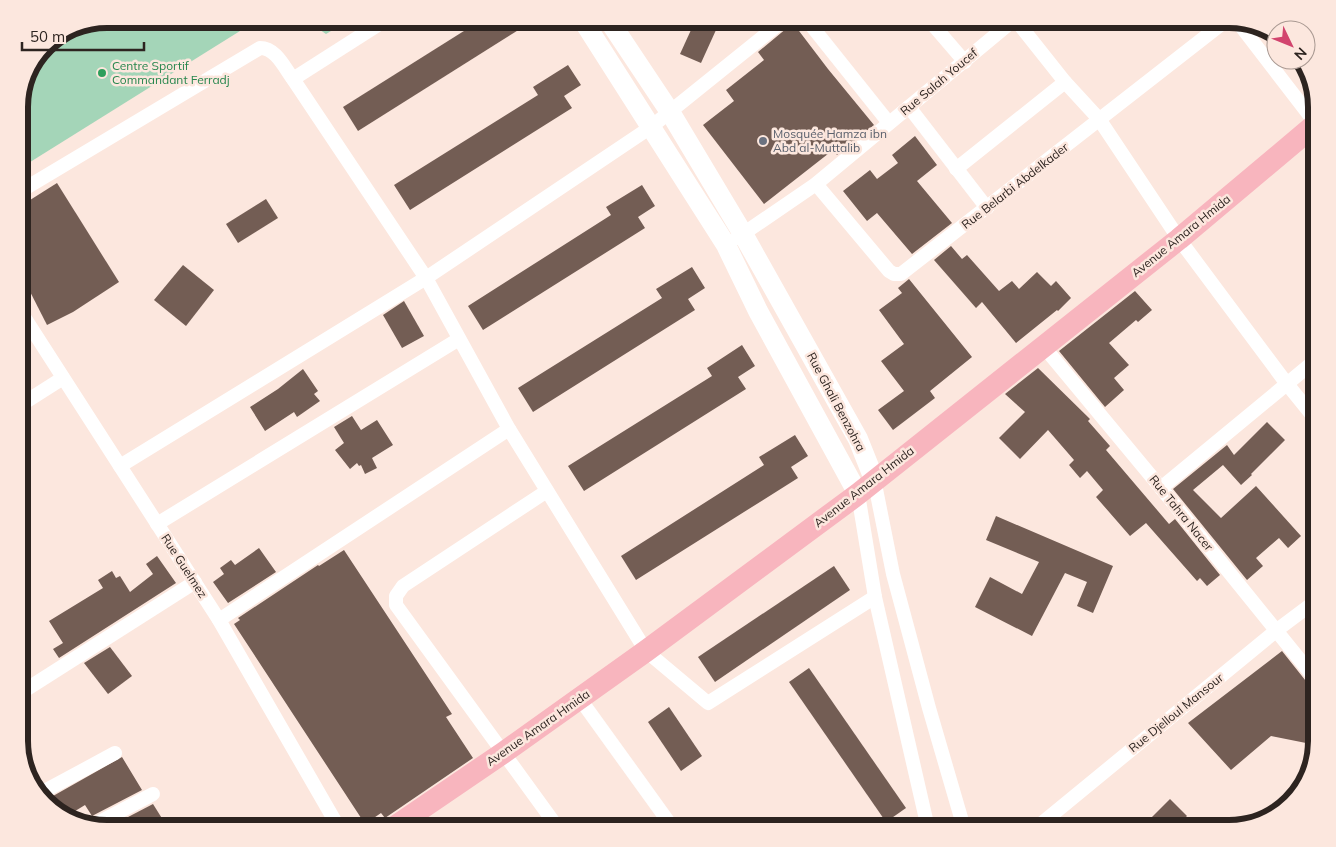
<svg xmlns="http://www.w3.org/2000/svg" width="1336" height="847" font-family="Mulish,sans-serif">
<rect width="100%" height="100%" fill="#fce7de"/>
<g fill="#a4d5b8">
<polygon points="107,19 259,19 19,169 19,101 45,44 73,25"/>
<polygon points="304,19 351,19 326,34"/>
</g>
<g fill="#735d54">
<polygon points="483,19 514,19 520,29 358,131 343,107"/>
<polygon points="696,19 721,19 701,63 680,54"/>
<polygon points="793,23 828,69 874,125 837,155 833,150 764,204 703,125 734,101 726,90 764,60 758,52"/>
<polygon points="568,65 581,85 564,96 572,108 410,210 394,185 538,95 533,87"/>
<polygon points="915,136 937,165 917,181 952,223 912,254 877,213 867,221 843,191 870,170 877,179 898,163 892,155"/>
<polygon points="57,183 119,282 73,312 47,325 19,270 19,207"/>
<polygon points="642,185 655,206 638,217 645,228 483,330 468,306 611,215 606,207"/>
<polygon points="266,199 278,218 238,243 226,224"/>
<polygon points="951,246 962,259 967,255 999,291 1012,281 1019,289 1037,272 1051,286 1056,281 1071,298 1058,311 1057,310 1016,343 982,302 976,308 934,260"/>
<polygon points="183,265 214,290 186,326 154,300"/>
<polygon points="692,267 705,288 688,299 695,310 533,412 518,388 662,298 656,289"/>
<polygon points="909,279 972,357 930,391 935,398 893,430 878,410 904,391 881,361 904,344 879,310 902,293 898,288"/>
<polygon points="1135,291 1152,310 1138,322 1136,320 1109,343 1129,365 1114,378 1124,390 1105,407 1059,351"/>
<polygon points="404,301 424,336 402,348 383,315"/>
<polygon points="742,345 755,366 738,377 746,389 584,491 568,466 712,376 707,368"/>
<polygon points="1038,368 1090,419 1088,421 1110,446 1106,450 1169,524 1175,519 1220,575 1207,586 1200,578 1197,581 1146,523 1130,536 1096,497 1103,490 1087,471 1080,478 1069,465 1074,460 1048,430 1020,459 999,438 1025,412 1005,394"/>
<polygon points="303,369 318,391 314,394 320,401 297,417 294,412 265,431 250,407 278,389"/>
<polygon points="352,416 361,430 377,420 393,445 372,458 377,468 365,474 361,465 359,466 357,463 350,469 335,450 344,443 334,427"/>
<polygon points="1267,422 1285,440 1251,474 1252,475 1241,485 1223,465 1193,490 1221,518 1256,486 1301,536 1288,548 1279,538 1256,558 1263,566 1247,580 1173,489 1227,445 1234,455"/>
<polygon points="795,435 808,456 791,467 798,478 636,580 621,556 764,465 759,457"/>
<polygon points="996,516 1113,566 1093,613 1077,606 1087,582 1065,573 1032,636 975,607 990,577 1022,594 1039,562 986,540"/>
<polygon points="259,548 276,572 228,603 213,582 224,574 220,568 231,560 235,565"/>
<polygon points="344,550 452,714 446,717 473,758 385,818 381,813 365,824 234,624 240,620 238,618 318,565 319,566"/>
<polygon points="157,556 176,583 59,658 53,649 63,643 49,621 103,588 98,580 112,571 116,578 120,576 130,592 153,574 146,564"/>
<polygon points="834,566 850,590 715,682 698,657"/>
<polygon points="110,647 132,676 108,694 84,663"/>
<polygon points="1282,651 1317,695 1316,745 1271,736 1231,770 1188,723"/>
<polygon points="809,668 906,808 886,822 789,682"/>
<polygon points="669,707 702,756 681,771 648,722"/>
<polygon points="122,757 142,790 92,816 85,805 67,816 58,814 46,800"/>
<polygon points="1170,799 1187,816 1175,828 1163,828 1152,817"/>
<polygon points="153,804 163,820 150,828 107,828"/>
</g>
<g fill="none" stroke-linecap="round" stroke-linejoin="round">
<g stroke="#fff" stroke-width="14">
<polyline points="806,19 889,123"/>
<polyline points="928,19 965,62"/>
<polyline points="1015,19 1065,82 1099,119 1179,239 1287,384 1317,421"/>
<polyline points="1237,21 1317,125"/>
<polyline points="293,79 387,19"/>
<polyline points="909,107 987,208"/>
<polyline points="956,169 1065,82"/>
<polyline points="816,184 889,271 894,274 901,274 1228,19"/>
<path d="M19 192 260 48C276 48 284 67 293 79L426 278 509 429 646 651 708 703 875 597"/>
<polyline points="737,238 816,184 1015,19"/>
<polyline points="19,309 219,620 339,828"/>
<polyline points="1044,347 1161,488 1317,681"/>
<polyline points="19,406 63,378"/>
<polyline points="120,466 426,278 651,127 785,19"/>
<polyline points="874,479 893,574 929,708 964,828"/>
<polyline points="1161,488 1317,359"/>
<polyline points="547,491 403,586 396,596 396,605 558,828"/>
<polyline points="858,494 875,597 928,828"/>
<polyline points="157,524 459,339"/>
<polyline points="219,620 509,429"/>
<polyline points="19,694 195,582"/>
<polyline points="580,699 673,828"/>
<polyline points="39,794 115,753"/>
<polyline points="94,825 153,794"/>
<polyline points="1036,828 1277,630 1317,600"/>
</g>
<g stroke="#fff" stroke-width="20">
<polyline points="582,19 726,245 758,311 858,494"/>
<polyline points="608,19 670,112 743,234 858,439 874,479"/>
</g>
<polyline stroke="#f8b5be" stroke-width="22" points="393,828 503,753 646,651 858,494 1179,239 1317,123"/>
</g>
<circle fill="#2e9e5b" stroke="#fce7de" stroke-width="2" cx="102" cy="73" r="5"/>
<circle fill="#6b7280" stroke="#fce7de" stroke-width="2" cx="763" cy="141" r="5"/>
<g text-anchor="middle" stroke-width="5" stroke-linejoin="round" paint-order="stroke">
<g font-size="12" fill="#27864d" stroke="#fce7de" text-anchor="start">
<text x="112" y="70">Centre Sportif<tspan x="112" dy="14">Commandant Ferradj</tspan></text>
</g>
<g font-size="12" fill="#2d2420" stroke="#fce7de">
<text transform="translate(939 82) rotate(-40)" y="4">Rue Salah Youcef</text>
<text transform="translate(1015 186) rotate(-38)" y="4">Rue Belarbi Abdelkader</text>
<text transform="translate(1181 236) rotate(-39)" y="4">Avenue Amara Hmida</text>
<text transform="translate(836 402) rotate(62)" y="4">Rue Ghali Benzohra</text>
<text transform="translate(864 487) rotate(-38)" y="4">Avenue Amara Hmida</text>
<text transform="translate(1181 513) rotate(51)" y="4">Rue Tahra Nacer</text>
<text transform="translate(184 566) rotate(57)" y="4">Rue Guelmez</text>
<text transform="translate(1176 713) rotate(-39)" y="4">Rue Djelloul Mansour</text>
<text transform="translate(538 728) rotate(-35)" y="4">Avenue Amara Hmida</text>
</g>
<g font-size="12" fill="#5b616d" stroke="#fce7de" text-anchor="start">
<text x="773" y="138">Mosquée Hamza ibn<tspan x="773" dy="14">Abd al-Muttalib</tspan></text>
</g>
</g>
<path d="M0 0H1336V847H0ZM107 28H1229A79 79 0 0 1 1308 107V741A79 79 0 0 1 1229 820H107A79 79 0 0 1 28 741V107A79 79 0 0 1 107 28Z" fill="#fce7de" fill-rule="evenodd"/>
<path fill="none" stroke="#2d2420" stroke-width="6" d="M107 28H1229A79 79 0 0 1 1308 107V741A79 79 0 0 1 1229 820H107A79 79 0 0 1 28 741V107A79 79 0 0 1 107 28Z"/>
<g transform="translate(1291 45) rotate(133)"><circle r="24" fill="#fce7de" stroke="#a99992"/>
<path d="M0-4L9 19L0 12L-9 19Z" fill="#d2446e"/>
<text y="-8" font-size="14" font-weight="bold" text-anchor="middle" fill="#2d2420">N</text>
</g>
<path d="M22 42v8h122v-8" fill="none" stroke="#2d2420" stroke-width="2.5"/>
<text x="30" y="42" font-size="15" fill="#2d2420" stroke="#fce7de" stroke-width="4" paint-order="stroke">50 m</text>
</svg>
